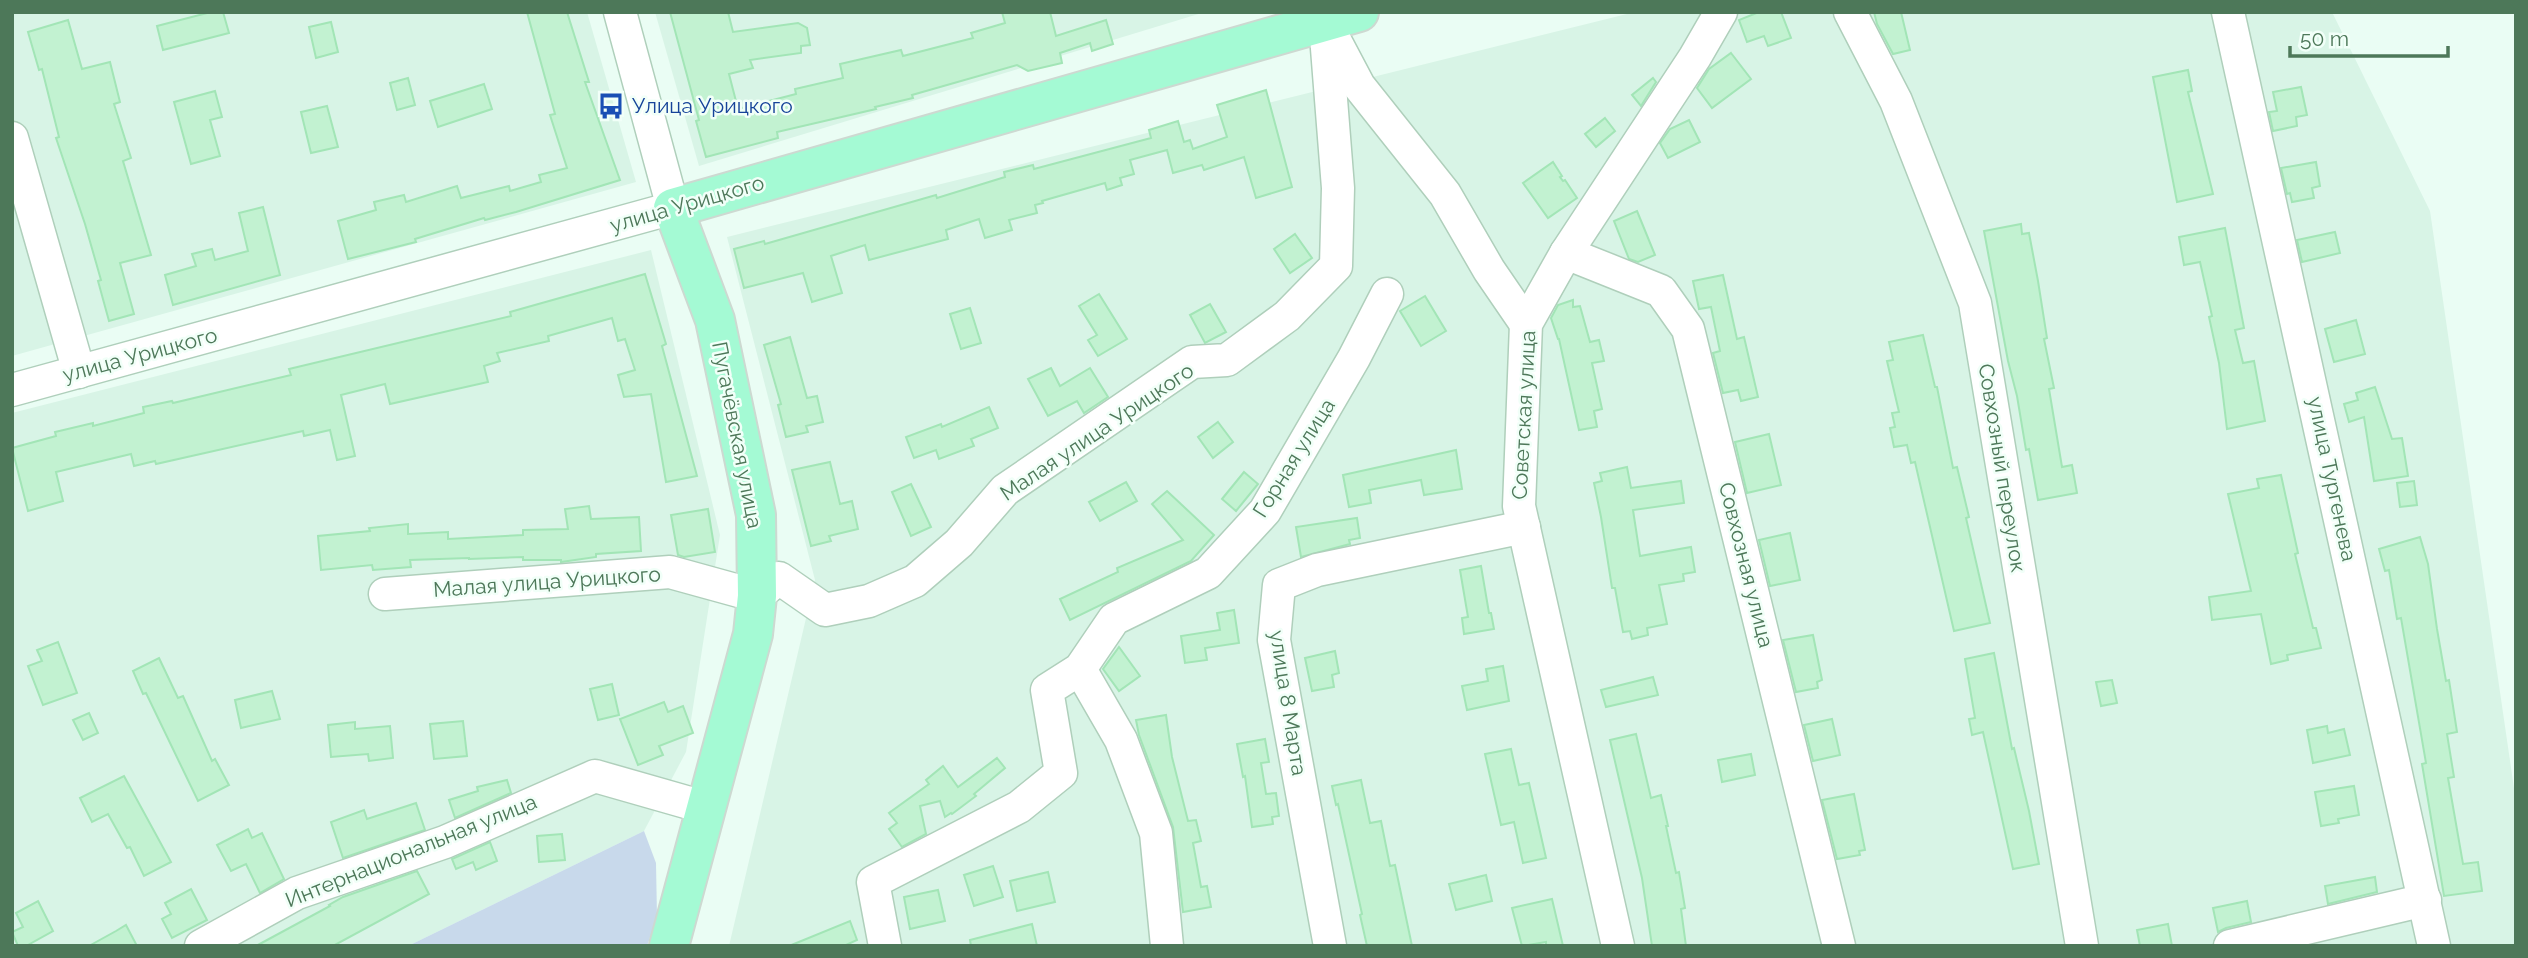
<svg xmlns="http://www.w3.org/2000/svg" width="2528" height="958" font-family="Raleway,sans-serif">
<rect width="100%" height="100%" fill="#eafdf4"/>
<g fill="#d8f4e6">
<polygon points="12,12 587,12 636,182 12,356"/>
<polygon points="655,12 1205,12 699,166"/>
<polygon points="1635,12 2332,12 2430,211 2516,802 2516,946 729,946 815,580 727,237"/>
<polygon points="651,250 720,535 686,752 644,831 408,946 12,946 12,413"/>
</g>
<polygon fill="#c8d9eb" points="644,831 656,863 657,917 647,946 408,946"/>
<g fill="#c2f2d1" stroke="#a2e5b6" stroke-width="2">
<polygon points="211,12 223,12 229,33 163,50 157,26"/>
<polygon points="527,12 567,12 589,82 585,82 620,180 516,212 485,220 484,218 415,239 416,242 348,259 338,221 376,210 374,202 404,195 406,202 457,186 461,198 509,186 510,191 541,182 539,175 567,168 550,115 555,114"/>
<polygon points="670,12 728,12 733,32 798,23 807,28 810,45 801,46 801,53 750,60 753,68 729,74 738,109 796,94 795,89 843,78 840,64 901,50 903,56 973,38 971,33 1005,23 1002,12 1050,12 1056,36 1106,20 1113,44 1092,51 1090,43 1060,53 1062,63 1028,71 1017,65 912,95 913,98 875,107 876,109 777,132 778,138 706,157 696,121 699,120"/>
<polygon points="1759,12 1781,12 1791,38 1768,46 1764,36 1747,42 1739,20"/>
<polygon points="1874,12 1901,12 1910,50 1893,54 1877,24"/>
<polygon points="68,20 82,69 110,62 120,102 114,104 131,158 123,161 151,255 120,263 134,314 109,321 98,281 101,280 85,224 56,138 59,137 42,69 39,70 28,32"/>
<polygon points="331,22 338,52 316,58 309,27"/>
<polygon points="1731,53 1751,79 1712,108 1697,88 1709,69"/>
<polygon points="2188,70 2192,91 2188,92 2213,194 2177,202 2153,77"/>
<polygon points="408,78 415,105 397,110 390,83"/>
<polygon points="1653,78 1656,82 1641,106 1632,95"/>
<polygon points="484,84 492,109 438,127 430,101"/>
<polygon points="2301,87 2307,115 2296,117 2297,126 2273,131 2269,112 2277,111 2273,92"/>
<polygon points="1266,90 1292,187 1256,198 1244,157 1204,170 1202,165 1173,173 1167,150 1130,160 1134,174 1120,178 1122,185 1107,190 1105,183 1042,201 1043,203 1035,205 1037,213 1009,220 1012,230 985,238 979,219 946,230 948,239 869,260 865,245 831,256 842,293 812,302 803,273 744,288 734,249 764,241 765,244 936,195 937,198 1005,177 1004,172 1033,165 1034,169 1151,138 1149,130 1178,121 1184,142 1190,140 1193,149 1227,137 1217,105"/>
<polygon points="215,91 222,117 210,120 220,156 191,164 174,102"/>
<polygon points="327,106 338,147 311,153 301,112"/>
<polygon points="1605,118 1615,131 1596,147 1585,134"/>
<polygon points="1689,120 1700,142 1668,158 1660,143 1670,129"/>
<polygon points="1553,162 1562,176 1560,177 1563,181 1565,180 1577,198 1548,218 1523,183"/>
<polygon points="2316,162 2320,186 2312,188 2314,198 2292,202 2290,193 2287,194 2281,168"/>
<polygon points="263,207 280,275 173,305 165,275 196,266 192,254 212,249 215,260 248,251 239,213"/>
<polygon points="1637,211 1655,255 1638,262 1629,259 1614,221"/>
<polygon points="2021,224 2022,234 2029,233 2038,281 2047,338 2044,339 2054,388 2049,389 2062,467 2072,465 2077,493 2038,500 2029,449 2026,450 2017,396 2008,361 1984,231"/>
<polygon points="2225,228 2244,328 2235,330 2243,363 2254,361 2265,421 2227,429 2219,363 2209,317 2212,316 2200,262 2184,265 2179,237"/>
<polygon points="2335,232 2340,253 2302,262 2297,240"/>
<polygon points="1295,234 1312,258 1290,273 1274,249"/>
<polygon points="645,274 666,344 662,346 697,476 666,482 651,394 624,397 618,375 635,370 625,339 618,341 612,318 548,336 549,341 497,353 500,361 484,366 488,382 390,404 385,384 341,395 355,456 337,460 330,430 304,436 303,431 156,464 155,461 134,466 131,454 56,472 63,501 28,511 12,448 56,436 55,432 93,423 93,426 144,413 143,407 172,401 173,403 291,375 289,369 511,316 510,312"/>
<polygon points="1723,275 1737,339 1744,337 1758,397 1741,401 1738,390 1723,393 1713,353 1720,351 1711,307 1699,309 1693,281"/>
<polygon points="1099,294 1127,339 1098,356 1088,340 1097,335 1079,306"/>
<polygon points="1425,296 1446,331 1421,346 1400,311"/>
<polygon points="1573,300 1573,307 1580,306 1590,342 1599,340 1604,361 1592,363 1602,409 1594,411 1597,427 1579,430 1559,339 1558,339 1551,318 1558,305"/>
<polygon points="1210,304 1226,332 1205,343 1190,315"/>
<polygon points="970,308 981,343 961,349 950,314"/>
<polygon points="2356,320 2365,354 2334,362 2325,329"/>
<polygon points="1923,335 1935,387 1937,387 1953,468 1957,467 1969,517 1966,518 1990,623 1954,631 1915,462 1911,463 1907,445 1894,447 1890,428 1895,427 1892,413 1899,412 1887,361 1893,360 1889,342"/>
<polygon points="790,337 807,398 817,396 823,422 806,426 808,432 786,437 778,405 781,404 764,345"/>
<polygon points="1051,368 1060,386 1090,368 1108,397 1084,413 1077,401 1048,416 1028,379"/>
<polygon points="2375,387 2392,439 2402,438 2408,476 2374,481 2364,417 2349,422 2344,404 2358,400 2356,393"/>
<polygon points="989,407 998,428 971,439 974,446 939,459 936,450 914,458 906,437 941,424 942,427"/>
<polygon points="1218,422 1233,442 1213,458 1198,437"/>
<polygon points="1769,434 1781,485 1747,493 1735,442"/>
<polygon points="1456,450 1462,489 1424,495 1421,480 1369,490 1371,503 1349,507 1343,475"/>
<polygon points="830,462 840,504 852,501 858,529 829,536 831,541 811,546 792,470"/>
<polygon points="1627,467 1631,488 1681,481 1684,503 1633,510 1640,556 1691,547 1695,572 1683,574 1684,581 1659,585 1667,624 1647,628 1648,635 1632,639 1630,631 1623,632 1615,588 1612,588 1601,517 1594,483 1602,481 1600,473"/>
<polygon points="1244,472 1258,484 1236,511 1222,499"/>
<polygon points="2281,475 2298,553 2295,554 2313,628 2316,628 2321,648 2287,655 2288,660 2271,664 2261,614 2212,620 2209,597 2251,591 2228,494 2259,488 2257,479"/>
<polygon points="2414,481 2417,505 2400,507 2397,483"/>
<polygon points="1126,482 1137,501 1100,521 1089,502"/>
<polygon points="911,484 931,527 911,536 892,492"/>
<polygon points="1167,491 1214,535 1191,561 1070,620 1060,599 1118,572 1117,568 1183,540 1152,504"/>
<polygon points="589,506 591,519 639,517 641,551 596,554 596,557 561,562 561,560 523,560 523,557 469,559 469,558 410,560 411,567 373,570 372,565 321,570 318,536 370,531 369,528 408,524 408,534 448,532 448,539 523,535 523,530 568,529 565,509"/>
<polygon points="708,509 715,552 684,557 678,555 671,515"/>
<polygon points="1357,518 1360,538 1349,540 1350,544 1301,557 1296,527"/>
<polygon points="1790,533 1800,580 1770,586 1759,540"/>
<polygon points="2420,537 2428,564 2437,629 2446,681 2449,680 2457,732 2447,734 2454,777 2448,778 2463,864 2478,862 2482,891 2444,896 2422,764 2426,763 2401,618 2397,619 2389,570 2385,571 2379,549"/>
<polygon points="1481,566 1489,613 1491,613 1494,629 1464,634 1462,618 1468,617 1460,570"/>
<polygon points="1234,610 1239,643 1205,648 1207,660 1185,663 1181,636 1220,630 1217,613"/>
<polygon points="1813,635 1822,680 1817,682 1818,688 1796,692 1783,640"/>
<polygon points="58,642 77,693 43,705 28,666 42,661 37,650"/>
<polygon points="1119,647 1140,676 1119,691 1103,669"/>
<polygon points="1335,651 1339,673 1332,675 1334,687 1312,691 1305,658"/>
<polygon points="1994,653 2012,749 2014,748 2029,811 2039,864 2013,869 1983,732 1972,735 1969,719 1975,718 1965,659"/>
<polygon points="159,658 178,698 183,696 212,761 215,759 229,785 198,801 146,693 143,694 133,671"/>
<polygon points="1503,666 1509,701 1467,710 1462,686 1488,681 1486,669"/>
<polygon points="1653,677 1658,695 1606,707 1601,690"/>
<polygon points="2112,680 2117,703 2101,706 2096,682"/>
<polygon points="612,684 619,715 598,720 590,689"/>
<polygon points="272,691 280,719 241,728 235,700"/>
<polygon points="664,702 668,712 683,706 693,733 659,746 663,755 638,765 620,719"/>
<polygon points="89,713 98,733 83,740 73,720"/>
<polygon points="1166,715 1172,757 1188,821 1196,820 1201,841 1193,843 1201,887 1207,886 1211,907 1183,912 1173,827 1139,735 1136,720"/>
<polygon points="1832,719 1840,755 1813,761 1804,725"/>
<polygon points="463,721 467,756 434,759 430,724"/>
<polygon points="355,722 355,729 390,726 393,758 369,761 368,754 331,757 328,725"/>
<polygon points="2327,726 2328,733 2344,729 2350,755 2313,763 2307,730"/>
<polygon points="1636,734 1651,798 1661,795 1668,826 1666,826 1676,873 1679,872 1685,908 1681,909 1686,946 1652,946 1642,878 1610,740"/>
<polygon points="1265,739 1269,762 1261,763 1266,794 1276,793 1279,816 1272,817 1273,824 1252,827 1245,776 1243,777 1237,744"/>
<polygon points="1511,749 1519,785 1529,783 1546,858 1523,863 1514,822 1501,825 1485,754"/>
<polygon points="1751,754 1755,775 1722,782 1718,760"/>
<polygon points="997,758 1005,768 974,794 976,796 952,814 951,813 945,817 940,801 920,806 926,834 902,847 889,829 897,823 889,813 929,784 926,780 943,766 958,787"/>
<polygon points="124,776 171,862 144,876 130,847 127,848 108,814 92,822 80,798"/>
<polygon points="507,780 511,793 455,818 449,800 478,791 477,787"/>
<polygon points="1361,780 1370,823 1381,821 1390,866 1395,865 1412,946 1367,946 1360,915 1362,914 1338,804 1336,805 1332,786"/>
<polygon points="2354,786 2359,815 2338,819 2339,823 2321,826 2315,792"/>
<polygon points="1854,794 1865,850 1859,851 1860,855 1837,859 1822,800"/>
<polygon points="416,803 425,830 343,858 331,822 364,810 367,819"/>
<polygon points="248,829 252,838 262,833 284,879 260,893 246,864 231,871 217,845"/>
<polygon points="562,834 565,860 539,862 537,836"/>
<polygon points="490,842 497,861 476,870 473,862 456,869 452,859"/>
<polygon points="993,866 1003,897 974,906 964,875"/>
<polygon points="417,871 429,894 333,946 256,946 330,906 329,905 343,897"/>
<polygon points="1048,872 1055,902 1017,911 1010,881"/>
<polygon points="1486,875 1492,901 1456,910 1449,884"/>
<polygon points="2375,877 2377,892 2328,904 2325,886"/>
<polygon points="191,889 207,920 172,938 162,919 171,914 165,903"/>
<polygon points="938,890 945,921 910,929 904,897"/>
<polygon points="1552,899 1563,946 1546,946 1546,942 1522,946 1512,908"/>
<polygon points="38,901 53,931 26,946 18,946 12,932 23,927 16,913"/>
<polygon points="2247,901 2251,922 2226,928 2218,932 2213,908"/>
<polygon points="850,921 857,940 844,946 789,946"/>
<polygon points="1032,924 1037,946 971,946 970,940"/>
<polygon points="2168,924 2172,946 2140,946 2137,930"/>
<polygon points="126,925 137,946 89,946 116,931"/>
</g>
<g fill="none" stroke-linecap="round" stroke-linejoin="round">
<g stroke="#afcfbb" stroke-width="35">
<g id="minor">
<polyline points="1850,12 1896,101 1975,303 2082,946"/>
<polyline points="2228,12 2434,946"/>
<polyline points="1331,33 1359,86 1445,194 1489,270 1526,324"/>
<polyline points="12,138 79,372"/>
<polyline points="1566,253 1661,291 1688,329 1839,946"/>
<polyline points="12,390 673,208 620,12"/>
<polyline points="385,594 670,572 757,596 779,578 825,610 869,601 915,581 959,543 1005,490 1192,362 1227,360 1287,316 1336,266 1338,188 1325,23"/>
<polyline points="1080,669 1121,740 1156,833 1167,946"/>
<polyline points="201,946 297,893 445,842 595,776 707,808"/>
<polyline points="885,946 873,882 1019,807 1061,773 1047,690 1080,669 1114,619 1208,573 1265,511 1354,358 1387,294"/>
<polyline points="1330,946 1274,640 1279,585 1317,570 1524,527"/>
<polyline points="1618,946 1519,506 1526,324 1566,253 1695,57 1721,12"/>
<polyline points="2230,946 2425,900"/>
</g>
</g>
<g stroke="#cdd9d1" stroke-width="42">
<polyline id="major" points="669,946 753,634 757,596 756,515 715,320 673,208 1359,12"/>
</g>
<use href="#minor" stroke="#fff" stroke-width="32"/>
<use href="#major" stroke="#a4fad4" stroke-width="38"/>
</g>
<defs>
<g id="bus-bare" transform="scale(2.1)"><path d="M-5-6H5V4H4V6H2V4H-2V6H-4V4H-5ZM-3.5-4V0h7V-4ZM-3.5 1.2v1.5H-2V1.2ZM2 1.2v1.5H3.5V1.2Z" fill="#1a4fb4" stroke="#f1fff8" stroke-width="2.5" paint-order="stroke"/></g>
</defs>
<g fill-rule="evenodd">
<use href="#bus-bare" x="611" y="106"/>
</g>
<g text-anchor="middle" stroke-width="5" stroke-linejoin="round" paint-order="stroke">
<g font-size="21" fill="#164399" stroke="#f1fff8" text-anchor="start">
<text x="632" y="113">Улица Урицкого</text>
</g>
<g font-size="21" fill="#4d7859" stroke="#f1fff8">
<text transform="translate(687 204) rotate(-16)" y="7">улица Урицкого</text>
<text transform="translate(140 355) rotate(-15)" y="7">улица Урицкого</text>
<text transform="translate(1524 415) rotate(-87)" y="7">Советская улица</text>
<text transform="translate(1097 432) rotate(-34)" y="7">Малая улица Урицкого</text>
<text transform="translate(737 435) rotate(79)" y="7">Пугачёвская улица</text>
<text transform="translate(1294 458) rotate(-58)" y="7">Горная улица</text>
<text transform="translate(2002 468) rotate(81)" y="7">Совхозный переулок</text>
<text transform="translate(2332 479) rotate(78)" y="7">улица Тургенева</text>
<text transform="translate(1746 565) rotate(76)" y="7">Совхозная улица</text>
<text transform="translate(547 582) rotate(-4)" y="7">Малая улица Урицкого</text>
<text transform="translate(1288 703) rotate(81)" y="7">улица 8 Марта</text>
<text transform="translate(411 851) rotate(-22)" y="7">Интернациональная улица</text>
</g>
</g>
<rect width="2528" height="958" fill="none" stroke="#4d7859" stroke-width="28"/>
<path d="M2290 46v10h158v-10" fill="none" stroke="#4d7859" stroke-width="3.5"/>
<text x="2300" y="46" font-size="21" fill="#4d7859" stroke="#f1fff8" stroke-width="5" paint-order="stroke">50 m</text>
</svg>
